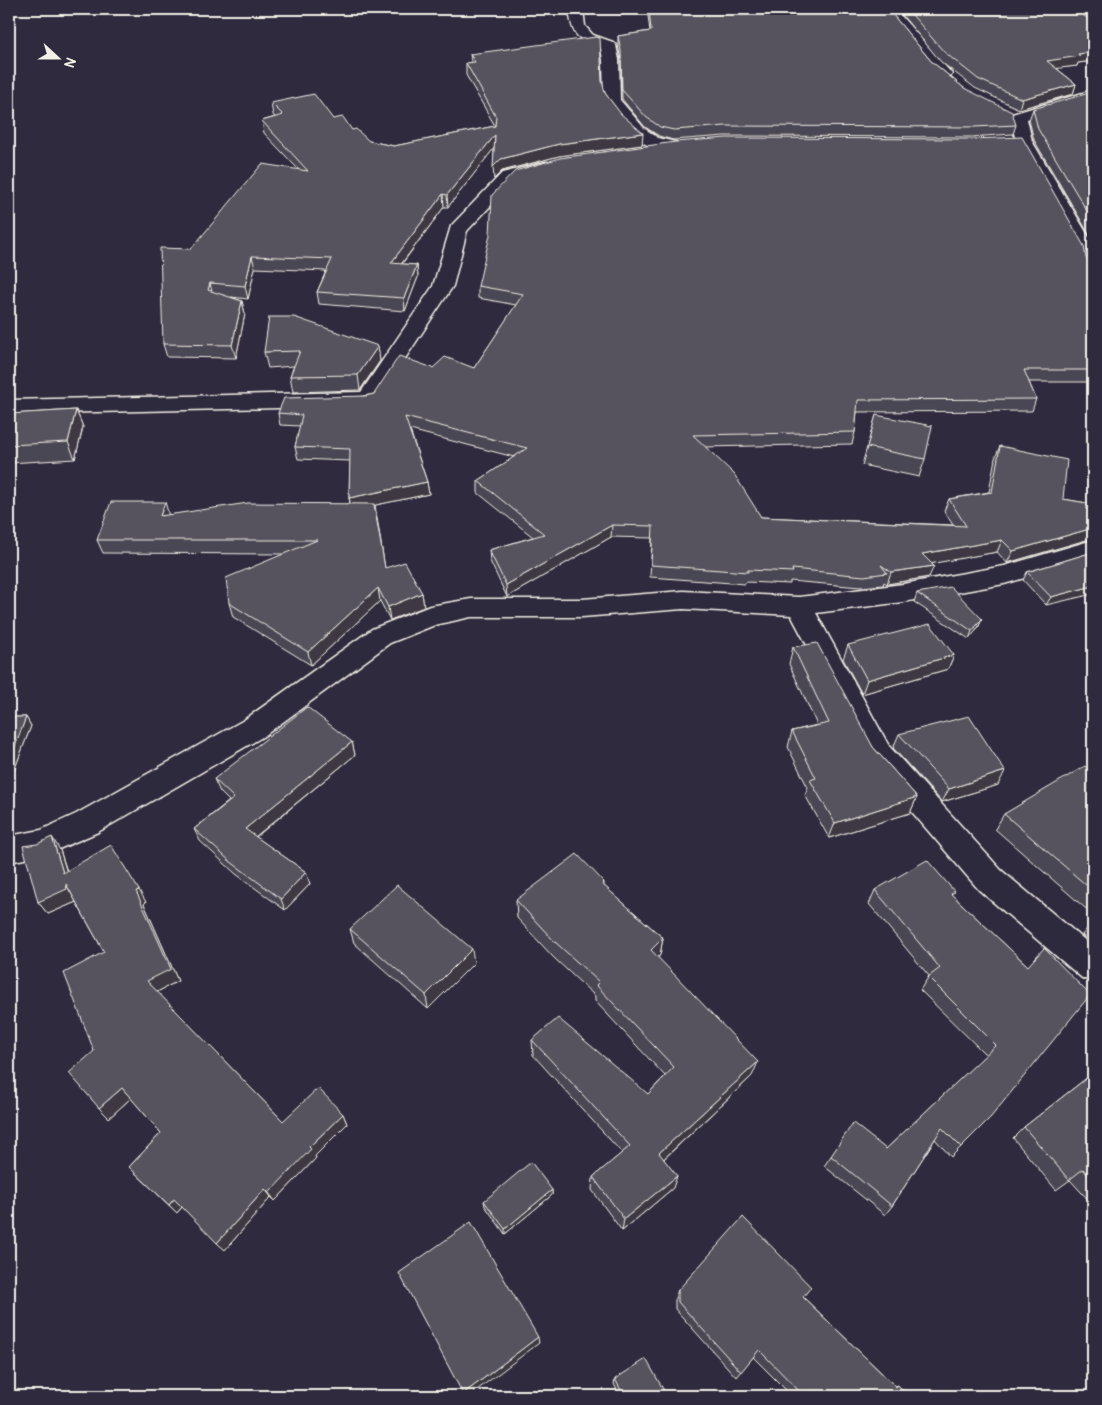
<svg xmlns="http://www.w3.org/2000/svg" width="1102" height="1405" font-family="Pangolin,sans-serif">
<rect width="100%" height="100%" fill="#2f2a3d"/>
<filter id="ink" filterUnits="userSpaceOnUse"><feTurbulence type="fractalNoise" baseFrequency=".02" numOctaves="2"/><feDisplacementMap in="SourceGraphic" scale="10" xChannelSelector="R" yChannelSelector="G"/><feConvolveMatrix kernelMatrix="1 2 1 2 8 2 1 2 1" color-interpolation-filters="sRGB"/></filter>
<g filter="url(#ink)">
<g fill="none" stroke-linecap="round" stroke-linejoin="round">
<g stroke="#f4f1e8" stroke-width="3">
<g id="street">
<path d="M569 9H583L585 26 593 35 613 42 616 45 619 60 620 100 644 128 658 138 680 143 682 147 680 151C673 152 667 151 660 149 633 143 623 125 606 104L604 101 603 60 601 48C576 39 572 35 569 9Z"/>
<polygon points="881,9 895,9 952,74 950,77 938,77 930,69"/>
<polygon points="1093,90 1093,100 1027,119 1032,141 1093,244 1093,275 1086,273 1083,269 1081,257 1016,141 1010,117 1012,114"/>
<polygon points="546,162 552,163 555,167 552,171 514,181 467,231 453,286 375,404 367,406 9,414 9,400 361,392 433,286 451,226 502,173"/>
<polygon points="1093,540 1093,558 1004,584 903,602 816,613 889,746 1001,870 1093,947 1093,982 1082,978 979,890 869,762 791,615 683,609 582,617 471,617 435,625 390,643 264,736 98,832 45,855 9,862 9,836 41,830 76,814 244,720 372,629 430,606 471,599 582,599 683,591 799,597 903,584 1004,566"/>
</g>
</g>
<use href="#street" fill="#2f2a3d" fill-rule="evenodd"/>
</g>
<g fill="#4a4752" stroke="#f4f1e8">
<polygon points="647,9 888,9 931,61 964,88 1016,125 1013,134 971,137 725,136 673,140 659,136 645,127 622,99 621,60 618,45 618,36 650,31"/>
<polygon points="897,9 1074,9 1093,22 1093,61 1078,63 1077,66 1056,68 1076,84 1073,94 1019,109 975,88 941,62"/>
<polygon points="470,54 602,81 605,93 642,145 559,156 502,171 494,179 494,148 448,207 444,207 402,264 417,265 418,277 405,311 319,304 317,292 326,271 255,268 248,299 231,297 242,301 245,314 236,358 167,357 163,344 191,249 298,169 264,133 262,121 275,117 273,115 271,103 333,119 352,130 369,141 394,146 495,126 466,75 466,63 471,62"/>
<polygon points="1093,96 1093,241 1034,140 1029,120 1033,109"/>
<polygon points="1086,258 1090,263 1093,264 1093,382 1029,382 1036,399 1032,411 857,412 855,432 852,444 705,447 761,517 953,525 944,511 949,499 989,492 995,458 1000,446 1063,499 1093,504 1093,538 1007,563 997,552 932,563 929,577 887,584 884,582 883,585 860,587 790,581 790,584 746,582 745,584 650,577 652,538 611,537 507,597 490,561 489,550 533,537 478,493 478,481 514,457 410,430 427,482 429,494 375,505 385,568 422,593 424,607 390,620 380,601 311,665 233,617 229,603 285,554 103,553 97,540 169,515 350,504 349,498 350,461 298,459 295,447 300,426 280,425 278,413 374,394 433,368 474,368 516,305 478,298 478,286"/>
<polygon points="378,346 380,361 360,390 293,392 290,376 294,366 268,368 264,352"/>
<polygon points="76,410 83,427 75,459 9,463 9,414"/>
<polygon points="876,415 925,459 919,477 862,465"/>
<polygon points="1093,552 1046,605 1023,580 1027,572"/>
<polygon points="917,593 982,619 978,628 969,639 914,602"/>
<polygon points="848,645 954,655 948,669 862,694 843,659"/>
<polygon points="793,647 873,747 917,797 910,813 829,838 805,795 808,788 788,747 792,731 817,725 789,664"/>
<polygon points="9,717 26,717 31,726 12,776 9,776"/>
<polygon points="899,734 998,785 942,802 893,748"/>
<polygon points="352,742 355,755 256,837 306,872 310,884 285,910 236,874 200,841 194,829 229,801 220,792 214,779"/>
<polygon points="1093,773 1093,915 995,829 1004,814"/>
<polygon points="37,844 60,850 67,871 146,902 144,904 178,981 157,992 283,1121 343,1114 347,1124 315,1156 316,1158 275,1201 271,1197 225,1250 182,1207 177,1213 129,1167 161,1133 131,1098 109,1118 99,1108 94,1051 104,952 76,902 48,914 38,902"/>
<polygon points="604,882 604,886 663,938 660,955 658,958 752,1076 664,1159 673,1188 622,1231 592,1190 593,1177 622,1153 533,1055 532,1040 648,1094 665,1076 595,1001 595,996 554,958 517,918 516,900"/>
<polygon points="875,890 953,896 1028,966 981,1127 951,1157 935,1139 892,1206 885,1215 824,1166 831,1156 886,1149 986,1055 920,990 929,976 869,904"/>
<polygon points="1093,921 1093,945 1082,935"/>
<polygon points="350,929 474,963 428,1009 354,943"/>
<polygon points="1093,1073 1093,1205 1070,1180 1056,1190 1013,1138 1024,1127"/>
<polygon points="552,1190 552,1195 505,1234 485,1206 484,1201"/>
<polygon points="678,1290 803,1297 895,1386 898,1385 908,1396 792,1396 753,1357 736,1377 675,1309 675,1298"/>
<polygon points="615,1379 667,1396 620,1396 614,1384"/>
</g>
<g fill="#3c3942" stroke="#f4f1e8">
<polygon points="1093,52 1093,61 1078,63 1077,66 1044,70 1047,61 1078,54"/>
<polygon points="1076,84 1073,94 1019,109 1022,99"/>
<polygon points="643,133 642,145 559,156 502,171 494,179 493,167 501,159 559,144"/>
<polygon points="495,135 495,147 448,207 447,195"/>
<polygon points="443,194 444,207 393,275 391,263"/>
<polygon points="252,256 255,268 248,299 245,286"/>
<polygon points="417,265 418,277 405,311 404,298"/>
<polygon points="210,283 213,296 208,290"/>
<polygon points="242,301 245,314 236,358 232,345"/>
<polygon points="378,346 380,361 360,390 358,375"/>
<polygon points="76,410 83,427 75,459 68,442"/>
<polygon points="427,482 429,494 352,510 349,498"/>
<polygon points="165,502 169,516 160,516"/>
<polygon points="612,525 611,537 507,597 506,585"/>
<polygon points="1093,528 1093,538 1007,563 1013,551"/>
<polygon points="1002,540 997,552 918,566 922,554"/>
<polygon points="934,566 929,577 887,584 891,572"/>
<polygon points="1093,586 1093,594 1046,605 1051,597"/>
<polygon points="378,588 380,601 311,665 308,652"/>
<polygon points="422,593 424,607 390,620 388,607"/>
<polygon points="982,619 978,628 969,639 972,631"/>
<polygon points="954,655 948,669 862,694 867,680"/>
<polygon points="26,717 31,726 12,776 9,770 9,762"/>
<polygon points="352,742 355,755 250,841 245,829"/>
<polygon points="1005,771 998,785 942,802 949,789"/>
<polygon points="917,797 910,813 829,838 835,823"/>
<polygon points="52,837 60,850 71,886 63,873"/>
<polygon points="306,872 310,884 285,910 281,899"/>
<polygon points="66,884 76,902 48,914 38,902"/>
<polygon points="139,890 146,902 144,904 178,981 155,993 147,981 136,891"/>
<polygon points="663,938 660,955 648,967 651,950"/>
<polygon points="472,949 474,963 428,1009 426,995"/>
<polygon points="758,1062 752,1076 656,1166 659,1153"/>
<polygon points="122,1088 131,1098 109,1118 99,1108"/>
<polygon points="343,1114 347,1124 315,1156 316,1158 275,1201 269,1193 309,1147"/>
<polygon points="677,1176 673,1188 622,1231 624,1219"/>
<polygon points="265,1189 271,1197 225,1250 217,1243"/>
<polygon points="552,1190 552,1195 505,1234 505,1229"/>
<polygon points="174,1199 182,1207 177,1213 169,1205"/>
<polygon points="538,1337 539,1343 469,1396 464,1396 463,1394"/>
</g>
<g fill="#56525f" stroke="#f4f1e8">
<polygon points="649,9 888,9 931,61 964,88 1012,112 1016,125 974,127 726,126 674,130 660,127 646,117 622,90 621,51 618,36 651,31"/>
<polygon points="907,9 1074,9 1093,22 1093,52 1078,54 1080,56 1047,61 1076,84 1022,99 978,79 944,52"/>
<polygon points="596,37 600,38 602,81 605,93 621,114 643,133 559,144 501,159 493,167 495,135 447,195 443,194 391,263 417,265 404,298 317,292 332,259 252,256 245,286 210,283 208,290 242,301 232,345 163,344 160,248 191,249 262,164 308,171 262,121 283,115 271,103 314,94 333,119 343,117 352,130 356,129 369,141 394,146 495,126 496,117 466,63 475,62 470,54"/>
<polygon points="1089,93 1093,96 1093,221 1038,129 1033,109"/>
<polygon points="1022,137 1084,246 1086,258 1090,263 1093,264 1093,370 1024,370 1036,399 858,400 855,432 693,435 734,474 761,517 966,526 949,499 992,492 1000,446 1067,460 1063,499 1093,504 1093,528 1013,551 1002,540 922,554 934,566 891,572 881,565 887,573 864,576 792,569 793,572 748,570 748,572 651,565 653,526 612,525 506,585 489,550 544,534 478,481 527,448 405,417 427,482 349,498 350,449 295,447 302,415 278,413 284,398 365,396 374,394 399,356 433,368 445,357 474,368 523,294 478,286 490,235 492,195 515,171 560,158 675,142 726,138 974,139"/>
<polygon points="269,317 294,317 378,346 358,375 290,376 300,351 264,352"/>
<polygon points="76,410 68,442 9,445 9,414"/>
<polygon points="876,415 932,426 925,459 867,447"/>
<polygon points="111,502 165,502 160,516 248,503 374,504 385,568 405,562 422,593 388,607 378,588 308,652 229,603 226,578 317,540 97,540"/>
<polygon points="1093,552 1093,586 1051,597 1027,572"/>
<polygon points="951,587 982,619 972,631 917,593"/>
<polygon points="930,624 954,655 867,680 848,645"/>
<polygon points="817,643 873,747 917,797 835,823 810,780 816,778 792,731 829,723 793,647"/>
<polygon points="307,707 352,742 245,829 306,872 281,899 231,862 194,829 234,798 214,779"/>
<polygon points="969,716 1005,771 949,789 899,734"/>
<polygon points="9,717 26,717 9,762"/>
<polygon points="1085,766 1093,773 1093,891 1004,814"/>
<polygon points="52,837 63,873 111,845 139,890 136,891 171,969 147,981 283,1121 318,1088 343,1114 309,1147 311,1149 269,1193 265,1189 217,1243 174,1199 169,1205 129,1167 161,1133 122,1088 99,1108 69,1073 94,1051 64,973 104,952 66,884 67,889 38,902 23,846 37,844"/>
<polygon points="577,854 604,882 602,884 663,938 651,950 758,1062 659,1153 677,1176 624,1219 593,1177 630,1146 532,1040 558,1018 648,1094 674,1067 596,985 599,982 554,941 516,900"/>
<polygon points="927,860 955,892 951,894 1028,966 1044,948 1090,995 991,1117 961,1147 942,1128 892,1206 831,1156 853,1123 886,1149 996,1045 928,977 940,968 875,890"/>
<polygon points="397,885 472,949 426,995 350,929"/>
<polygon points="1093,1073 1093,1181 1083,1169 1069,1180 1024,1127"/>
<polygon points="531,1162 552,1190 505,1229 484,1201"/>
<polygon points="743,1217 811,1287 803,1297 896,1387 898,1385 908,1396 804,1396 759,1350 741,1372 678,1302 678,1290"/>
<polygon points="471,1222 538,1337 463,1394 399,1273"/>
<polygon points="646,1359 667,1396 624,1396 615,1379"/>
</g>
</g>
<rect width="1102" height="1405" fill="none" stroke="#2f2a3d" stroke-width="30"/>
<rect x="15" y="15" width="1072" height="1375" fill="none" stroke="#f4f1e8" stroke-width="2" filter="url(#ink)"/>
<g transform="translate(58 58) rotate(111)" stroke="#2f2a3d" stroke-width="4" paint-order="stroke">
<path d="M0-4L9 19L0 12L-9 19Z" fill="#f4f1e8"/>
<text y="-8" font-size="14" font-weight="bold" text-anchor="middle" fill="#f4f1e8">N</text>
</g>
</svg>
